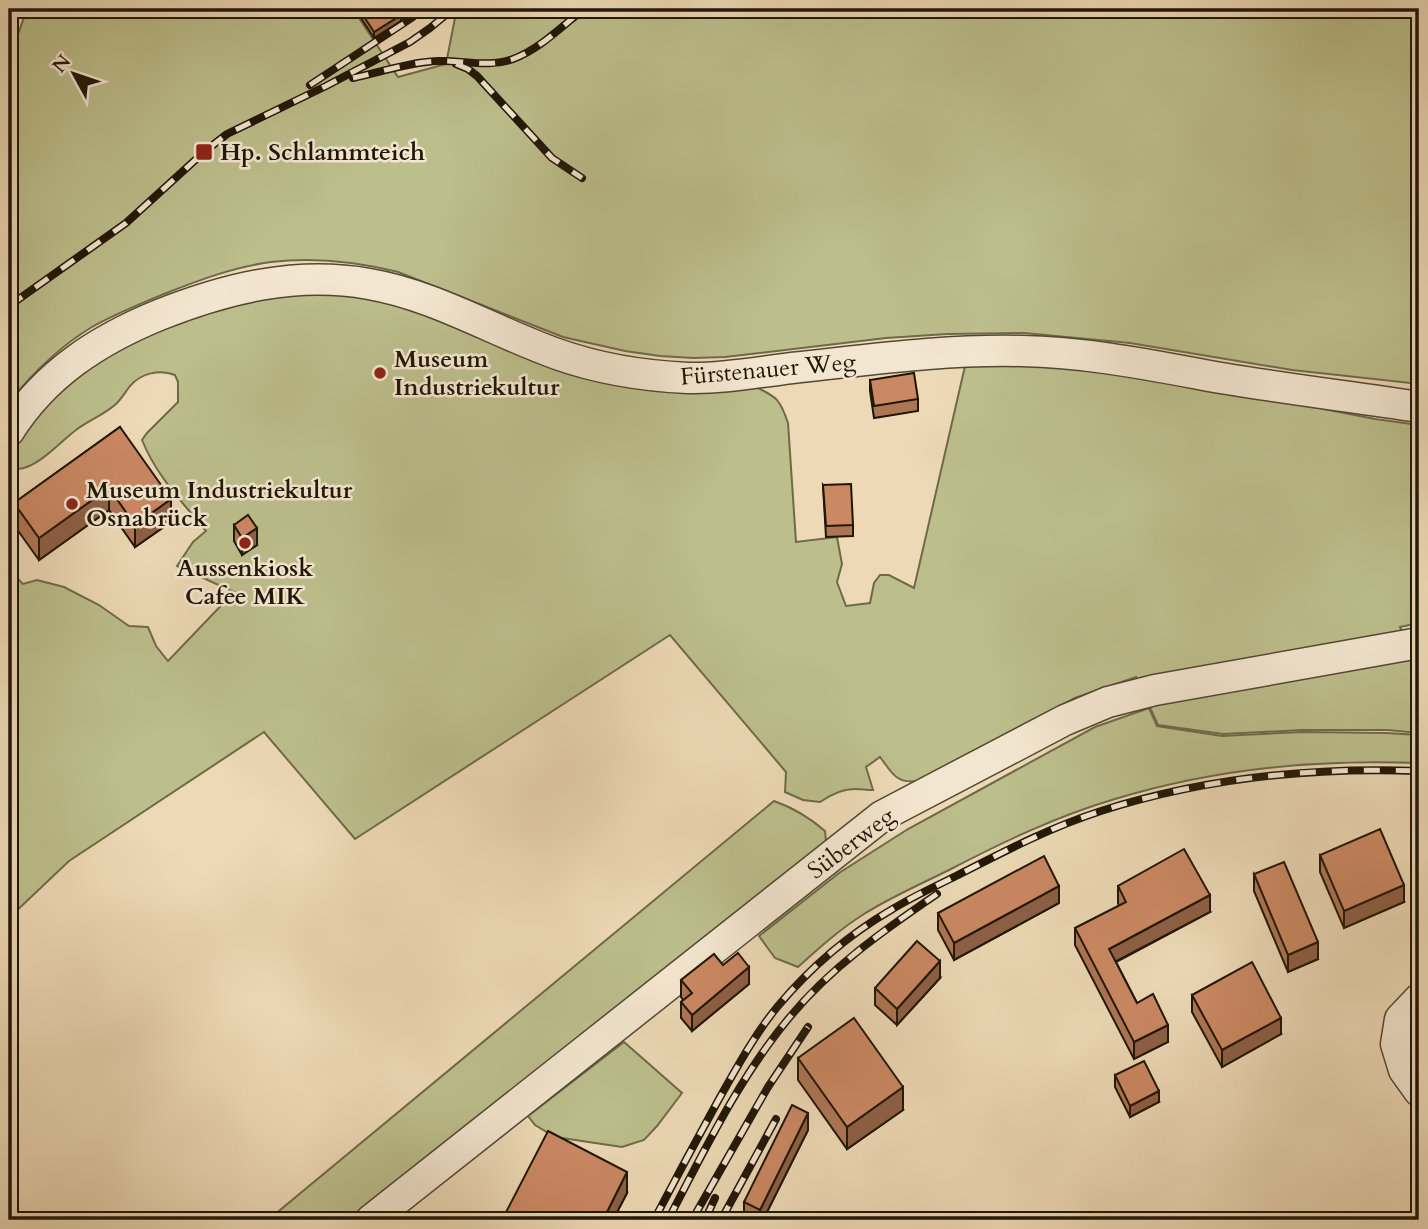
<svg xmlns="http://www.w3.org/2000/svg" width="1428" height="1229" font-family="Cardo,serif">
<rect width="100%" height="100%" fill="#edd9b6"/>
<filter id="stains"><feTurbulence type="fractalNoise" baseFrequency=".00286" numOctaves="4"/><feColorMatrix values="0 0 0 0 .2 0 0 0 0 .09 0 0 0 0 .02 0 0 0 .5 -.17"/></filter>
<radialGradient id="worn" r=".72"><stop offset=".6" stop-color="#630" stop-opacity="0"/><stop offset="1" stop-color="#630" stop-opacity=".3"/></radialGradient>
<g fill="#bcbe8c" stroke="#6e6a49" stroke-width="2">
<path d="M27 9H353L398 77 446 64 456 13 454 9H1419V384L1292 370 1130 343 1024 333 947 334 886 338 725 357 693 358 660 356 625 351 563 337 398 272C358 262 313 257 271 262 234 267 199 280 164 294 140 304 115 314 92 327 60 346 32 374 9 402V60Z"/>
<path d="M257 294H368L459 324 754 386C777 397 780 399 788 423L796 542 837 537 842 564 837 582 846 606 870 603 874 583 880 575H889L914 588 965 366 1024 362 1071 366 1226 390 1375 419 1419 425V623L1400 627 1412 655 1419 654V733L1387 730H1303L1223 734 1158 725 1136 677 1075 698 918 781C896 784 892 773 880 757L866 767 873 790C867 790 861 789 855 789 842 789 830 795 820 802L803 800 785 792 786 772 670 635 355 839 264 732 69 861 9 918V570L23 584 37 580 64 587 99 605 129 626 148 627 156 646 168 661 234 592 177 566 193 542 206 531C182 502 156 475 142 440L147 433 178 402V382L175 375C160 369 141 373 130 386 126 391 122 398 117 403 106 414 89 420 76 430 61 441 38 468 18 469L9 458V452L23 429 63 383 138 335Z"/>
<path d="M1149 708 1157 726 1222 736 1302 732 1386 733 1419 735V763C1317 759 1213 769 1115 799 1057 816 1003 842 949 870 921 884 891 897 864 914 840 929 819 948 798 967L775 958 759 936 839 873 908 829 1095 727Z"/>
<path d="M774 801C794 808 809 817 825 831L826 841 820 850 349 1220H268Z"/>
<polygon points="624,1042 682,1093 657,1126 644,1140 622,1147 555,1137 535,1125 528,1116"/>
</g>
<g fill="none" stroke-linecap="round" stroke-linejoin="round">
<g stroke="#534732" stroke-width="33">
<g id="minor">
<path d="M9 431C45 374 98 340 159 315 227 288 296 271 369 284 434 295 495 332 557 354 599 369 644 376 688 378 723 379 758 372 792 368 868 360 945 349 1022 351 1088 352 1155 366 1221 378 1287 389 1353 397 1419 407"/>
<polyline points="1419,999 1400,1019 1396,1044 1404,1070 1419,1091"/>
<polyline points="371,1220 882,816 1065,720 1108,702 1155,690 1419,643"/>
</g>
</g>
<use href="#minor" stroke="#f3e6d0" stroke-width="30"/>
<g stroke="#201606" stroke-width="8">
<g id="rail">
<polyline points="456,64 468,69 477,76 552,158 582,178"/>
<path d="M353 78C381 72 410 62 438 61 463 60 489 68 513 59 540 49 562 26 584 9"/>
<polyline points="310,85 413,17"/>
<polyline points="9,306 126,223 204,152 227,134 326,86 410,42 430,28 453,9"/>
<path d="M654 1220C675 1180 697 1139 719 1099 737 1067 755 1034 778 1006 810 968 848 935 891 910 912 897 934 887 956 876 1003 852 1051 827 1101 811 1204 778 1311 767 1419 771"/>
<path d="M668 1220C704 1151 739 1078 789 1018 830 968 884 930 937 894"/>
<polyline points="692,1220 768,1087 808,1027"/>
<polyline points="705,1220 715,1198"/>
<polyline points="721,1220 776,1119"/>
</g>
</g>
<use href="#rail" stroke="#f3e6d0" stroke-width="5" stroke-dasharray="16" stroke-linecap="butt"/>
</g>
<g fill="#ae7555" stroke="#201606" stroke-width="2">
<polygon points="355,9 396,9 401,21 374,38"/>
<polygon points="870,380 918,399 918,411 874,418 870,391"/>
<polygon points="120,427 171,522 135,547 109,510 39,560 14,525 14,503"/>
<polygon points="823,485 853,525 853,536 826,537"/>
<polygon points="234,525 257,545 242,555 234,541"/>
<polygon points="1320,855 1404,902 1344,928 1320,872"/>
<polygon points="1254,874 1318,959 1288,972 1254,891"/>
<polygon points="1118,886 1210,912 1116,962 1137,1003 1168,1042 1134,1059 1075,945 1075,928 1119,906 1118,903"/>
<polygon points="1059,903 954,960 938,930 938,913"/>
<polygon points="723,965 749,984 692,1031 681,1018 681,1002 683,1000 681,997 681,980"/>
<polygon points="940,978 897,1025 875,1005 875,988"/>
<polygon points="1192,995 1281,1034 1222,1067 1192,1012"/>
<polygon points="798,1058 903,1110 847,1149 798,1080"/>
<polygon points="1115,1075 1159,1102 1130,1117 1115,1087"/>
<polygon points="808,1130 763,1220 746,1220 744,1219 744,1202"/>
<polygon points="627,1193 613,1220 502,1220"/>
</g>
<g fill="#8d5f45" stroke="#201606" stroke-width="2">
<polygon points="401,15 401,21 374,38 374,32"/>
<polygon points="109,488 109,510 39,560 39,538"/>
<polygon points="171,499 171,522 135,547 135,525"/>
<polygon points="257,528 257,545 242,555 242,538"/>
<polygon points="1404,885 1404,902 1344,928 1344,911"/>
<polygon points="1059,886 1059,903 954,960 954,943"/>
<polygon points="1210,895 1210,912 1109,965 1109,949"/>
<polygon points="1318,942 1318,959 1288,972 1288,955"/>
<polygon points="940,961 940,978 897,1025 897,1009"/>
<polygon points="749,967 749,984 692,1031 692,1015"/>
<polygon points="1281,1018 1281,1034 1222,1067 1222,1050"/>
<polygon points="1168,1025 1168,1042 1134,1059 1134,1042"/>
<polygon points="903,1087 903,1110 847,1149 847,1127"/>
<polygon points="1159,1091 1159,1102 1130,1117 1130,1106"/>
<polygon points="808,1113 808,1130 763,1220 760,1220 760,1210"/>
<polygon points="627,1172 627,1193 613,1220 603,1220"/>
</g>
<g fill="#ca8863" stroke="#201606" stroke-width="2">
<polygon points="359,9 396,9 401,15 374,32"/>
<polygon points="914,373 918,399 874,406 870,380"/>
<polygon points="120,427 171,499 135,525 109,488 39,538 14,503"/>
<polygon points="851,484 853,525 826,526 823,485"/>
<polygon points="248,515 257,528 242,538 234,525"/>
<polygon points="1380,829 1404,885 1344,911 1320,855"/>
<polygon points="1184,849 1210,895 1109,949 1137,1003 1153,994 1168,1025 1134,1042 1075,928 1126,902 1118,886"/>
<polygon points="1044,856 1059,886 954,943 938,913"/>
<polygon points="1284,862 1318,942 1288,955 1254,874"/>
<polygon points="917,941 940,961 897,1009 875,988"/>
<polygon points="738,953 749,967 692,1015 681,1002 692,993 681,980 714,954 723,965"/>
<polygon points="1252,962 1281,1018 1222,1050 1192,995"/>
<polygon points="854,1018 903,1087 847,1127 798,1058"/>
<polygon points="1144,1061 1159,1091 1130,1106 1115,1075"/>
<polygon points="792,1105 808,1113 760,1210 744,1202"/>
<polygon points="548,1131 627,1172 603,1220 566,1220 555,1215 553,1220 502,1220"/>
</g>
<g fill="#8f2418" stroke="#f3e6d0" stroke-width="2.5">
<rect x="195" y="143" width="18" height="18" rx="3.5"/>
<circle cx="380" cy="373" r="7"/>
<circle cx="72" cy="504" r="7"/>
<circle cx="245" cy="543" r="7"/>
</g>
<g text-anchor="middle" stroke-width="5" stroke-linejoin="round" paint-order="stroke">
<g font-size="24" font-weight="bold" fill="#201606" stroke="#f3e6d0" text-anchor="start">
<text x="220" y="160">Hp. Schlammteich</text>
<text x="394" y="367">Museum<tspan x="394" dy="28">Industriekultur</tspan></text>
<text x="86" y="498">Museum Industriekultur<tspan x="86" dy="28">Osnabrück</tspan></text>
<text x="245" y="576" text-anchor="middle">Aussenkiosk<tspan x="245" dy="28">Cafee MIK</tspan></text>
</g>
<g font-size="24" fill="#201606" stroke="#f3e6d0">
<text transform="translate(768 369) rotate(-5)" y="8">Fürstenauer Weg</text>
<text transform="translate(851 843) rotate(-37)" y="8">Süberweg</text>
</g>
</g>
<rect width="1428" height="1229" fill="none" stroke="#edd9b6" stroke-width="35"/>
<rect x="10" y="10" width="1407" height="1208" fill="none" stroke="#201606" stroke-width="3.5"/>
<rect x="18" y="18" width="1393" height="1194" fill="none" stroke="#201606" stroke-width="2"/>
<g transform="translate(74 74) rotate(310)" stroke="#f3e6d0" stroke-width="5" paint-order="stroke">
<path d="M0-5L12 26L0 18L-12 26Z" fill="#201606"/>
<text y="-10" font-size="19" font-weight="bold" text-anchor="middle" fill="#201606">N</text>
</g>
<rect width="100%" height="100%" filter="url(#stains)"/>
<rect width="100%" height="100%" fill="url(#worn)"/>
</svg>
